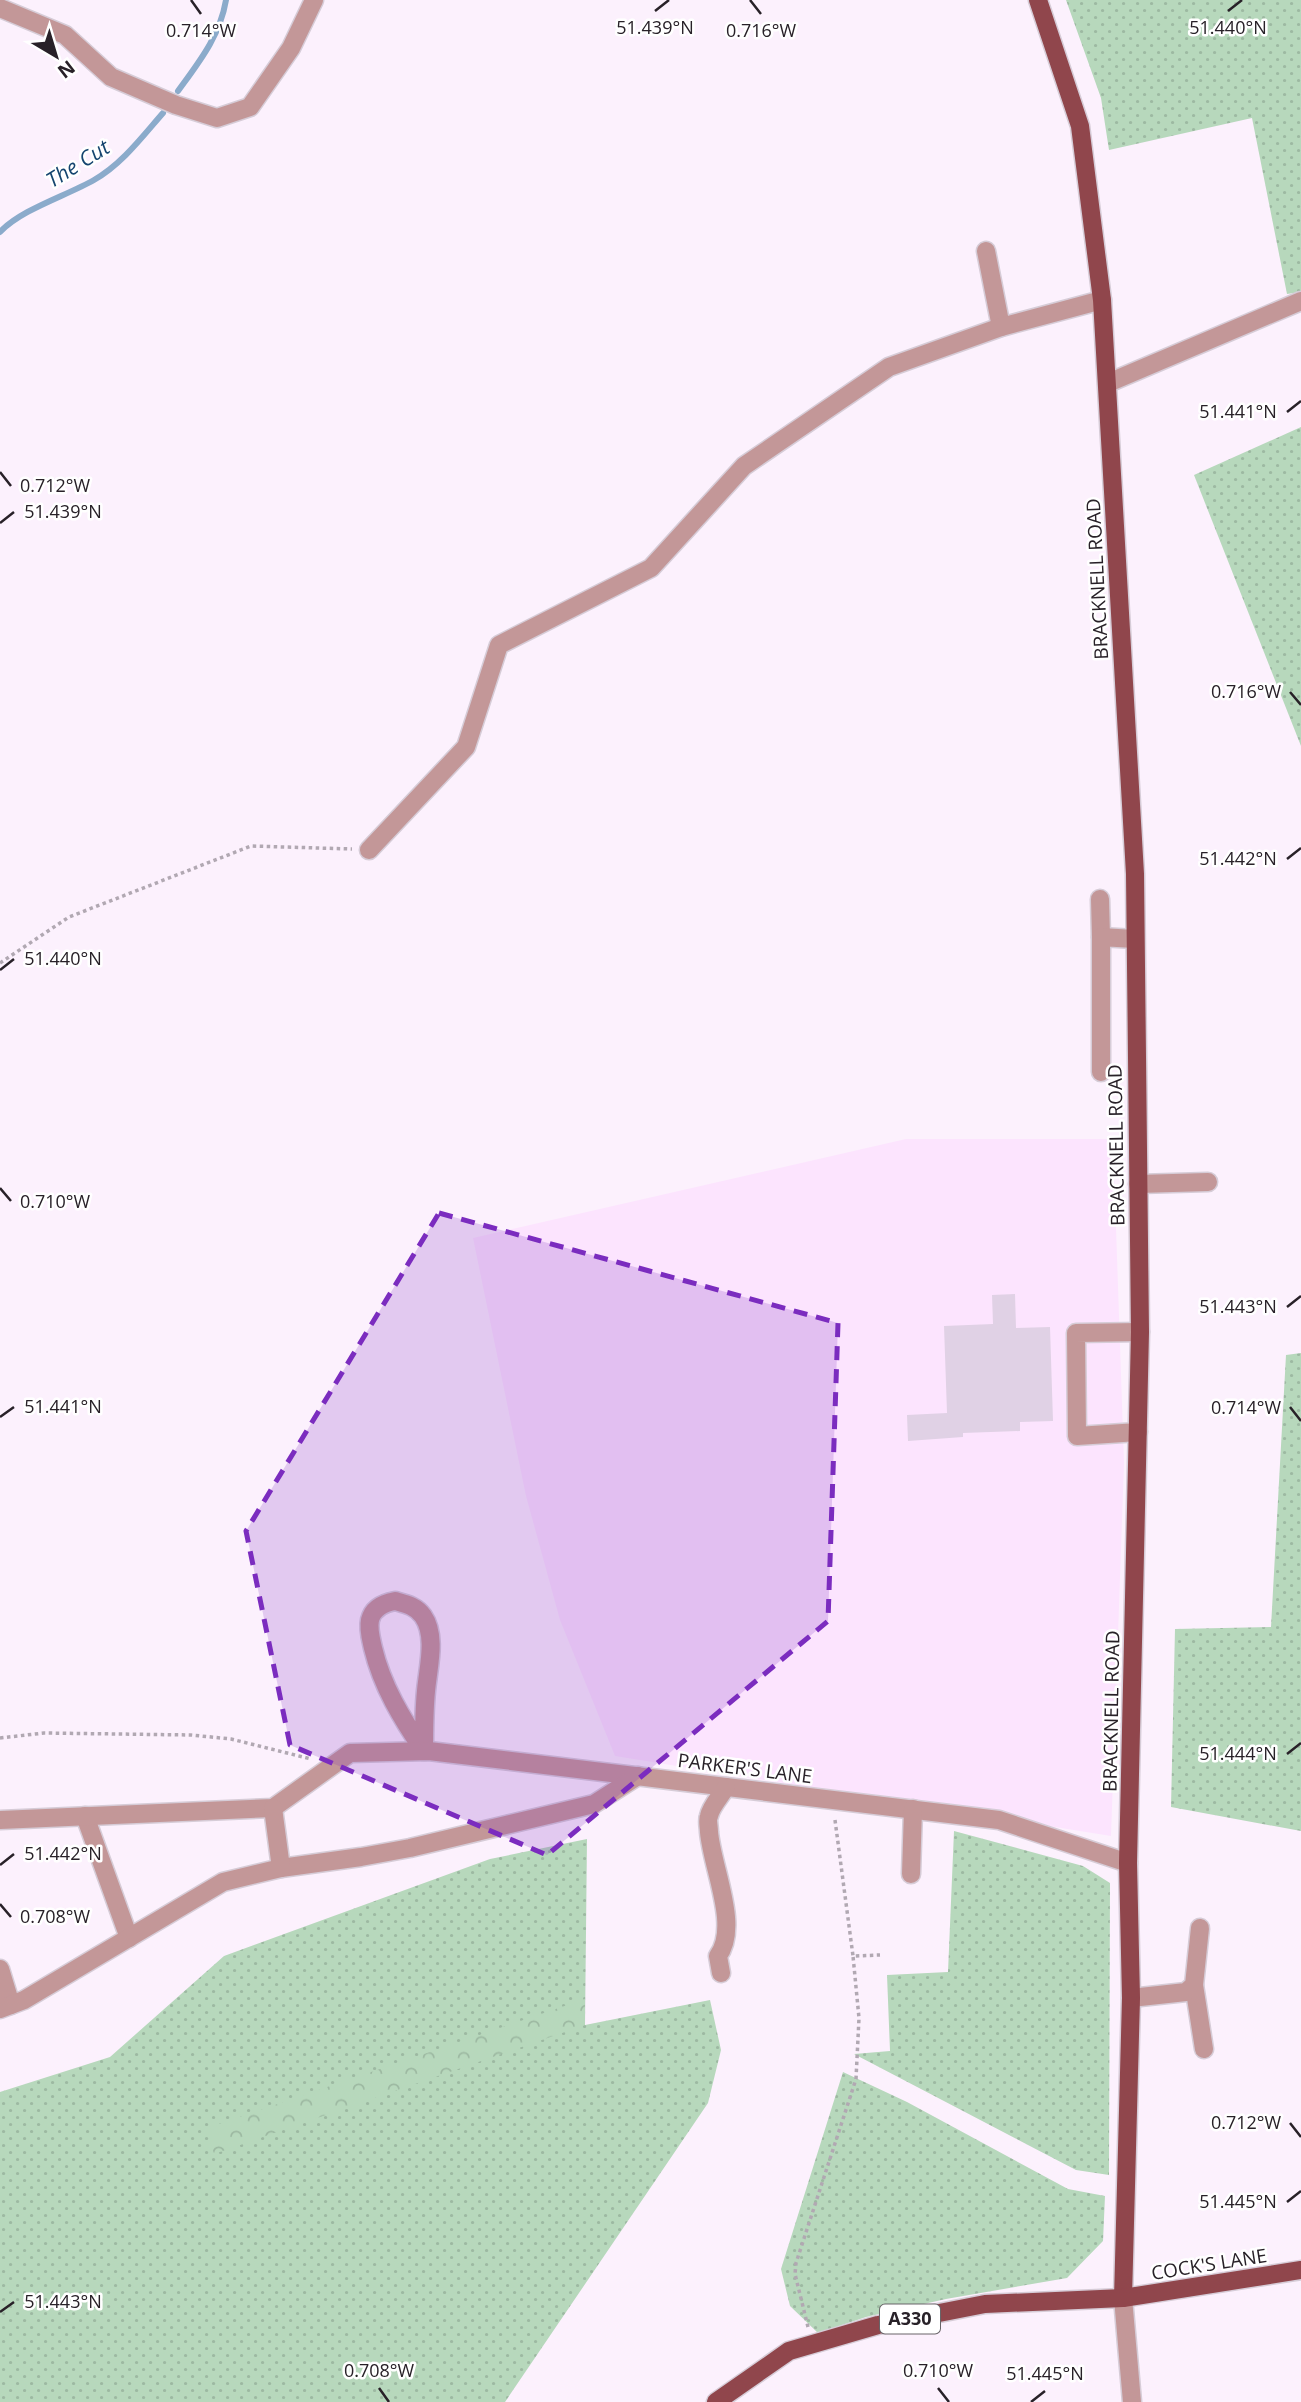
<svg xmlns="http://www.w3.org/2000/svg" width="1301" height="2402" font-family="'Open Sans',sans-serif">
<defs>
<pattern id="grass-dots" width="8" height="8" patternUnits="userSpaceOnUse" patternTransform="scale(1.75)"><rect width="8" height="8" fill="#b7d8bc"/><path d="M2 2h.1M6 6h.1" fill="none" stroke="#9db9a2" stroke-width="1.8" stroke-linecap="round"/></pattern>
<pattern id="forest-crowns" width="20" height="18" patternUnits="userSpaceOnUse" patternTransform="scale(1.75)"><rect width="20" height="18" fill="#b7d8bc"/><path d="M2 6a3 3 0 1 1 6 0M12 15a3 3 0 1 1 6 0" fill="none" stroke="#9db9a2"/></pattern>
</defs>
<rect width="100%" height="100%" fill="#fcf1fd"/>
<polygon fill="#fce4fe" points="906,1139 1113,1139 1124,1463 1111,1836 615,1756 560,1620 526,1496 473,1238"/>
<g fill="url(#grass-dots)">
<polygon points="1066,0 1301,0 1301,292 1287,294 1252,118 1109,150 1101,98"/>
<polygon points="1301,427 1301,746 1194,475"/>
<polygon points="1301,1353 1301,1831 1171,1807 1175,1629 1271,1627 1286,1355"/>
<polygon points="954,1831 1083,1866 1110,1883 1109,2175 1076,2170 854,2054 890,2051 887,1975 948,1972"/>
<polygon points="587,1839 585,2025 710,2000 721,2050 708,2103 505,2402 0,2402 0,2092 110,2057 224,1956 490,1859"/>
<polygon points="843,2072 907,2102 1068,2189 1105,2196 1103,2241 1067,2278 946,2299 866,2317 818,2333 790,2306 781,2269"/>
</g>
<polygon fill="url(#forest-crowns)" points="585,1999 585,2025 214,2154 207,2128"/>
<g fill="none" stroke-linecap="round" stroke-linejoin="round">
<g stroke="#8babcb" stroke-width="6">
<path d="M178 91C199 62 220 36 226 0"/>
<path d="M0 232C22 209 66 196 94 180 122 164 142 137 163 113"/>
</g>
</g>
<polygon fill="#e0d1e5" points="1015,1294 1016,1328 1050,1327 1053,1421 1020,1422 1020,1431 963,1433 963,1437 908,1441 907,1415 947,1413 944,1326 993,1324 992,1295"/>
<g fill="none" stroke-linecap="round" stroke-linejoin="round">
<g stroke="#d6ccd7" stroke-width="21">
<g id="minor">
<polyline points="0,8 65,35 111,77 176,105 217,118 250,107 291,48 314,0"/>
<polyline points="986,251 1001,327"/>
<polyline points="1108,383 1301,301"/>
<polyline points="369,850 466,747 499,645 651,568 744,466 889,367 1001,327 1102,300"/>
<polyline points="1100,899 1101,937"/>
<polyline points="1101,1072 1101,937 1134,939"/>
<polyline points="1138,1184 1208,1182"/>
<polyline points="1138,1432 1077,1436 1076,1333 1140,1332"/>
<path d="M395 1601C406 1604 416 1606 423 1616 437 1636 428 1668 426 1691 424 1711 424 1731 424 1751 402 1719 382 1686 373 1648 371 1639 368 1629 370 1620 373 1608 384 1603 395 1601Z"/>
<polyline points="85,1816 129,1938"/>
<polyline points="0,1820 273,1808 350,1753 429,1751 999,1820 1128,1863"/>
<polyline points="281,1868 361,1857 410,1848 594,1804 638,1776"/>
<polyline points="911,1874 913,1809"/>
<polyline points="0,1969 11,2005"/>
<path d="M721 1973 718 1956C740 1926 712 1868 709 1832 709 1827 707 1820 709 1816 711 1806 721 1796 726 1787"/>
<polyline points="1194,1985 1204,2049"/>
<polyline points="1131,1998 1186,1992 1194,1985 1200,1928"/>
<polyline points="0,2009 24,2000 223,1882 281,1868 273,1808"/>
<polyline points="1123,2298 1132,2402"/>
</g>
</g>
<g stroke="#d6ccd7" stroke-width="21">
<g id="major">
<polyline points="1038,0 1080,126 1102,300 1135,874 1140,1332 1128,1863 1131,1998 1123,2298"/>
<polyline points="716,2402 789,2351 878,2325 985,2304 1123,2298 1301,2270"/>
</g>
</g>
<g stroke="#b1a8b2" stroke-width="3.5" stroke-dasharray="3.5 3.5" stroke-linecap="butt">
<polyline points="0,963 69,917 251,846 352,849"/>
<polyline points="0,1738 44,1733 191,1735 231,1739 311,1759"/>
<polyline points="835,1820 853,1956 880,1955"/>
<polyline points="808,2327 795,2274 796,2263 856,2079 859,2018 853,1956"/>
</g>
<use href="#minor" stroke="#c39798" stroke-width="18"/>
<use href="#major" stroke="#90464c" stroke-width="18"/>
</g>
<path fill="#7b2cbf" fill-opacity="0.2" stroke="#7b2cbf" stroke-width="5" stroke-dasharray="14 9" stroke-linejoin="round" d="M439 1213 838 1323 828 1621 547 1855 290 1745 246 1531Z"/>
<path fill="none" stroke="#282128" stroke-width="2.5" d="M191 0 201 14M750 0 761 14M655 11 669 0M1228 11 1242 0M1287 412 1301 401M0 472 11 486M0 523 14 512M1290 692 1301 705M1287 859 1301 848M0 970 14 959M0 1188 11 1201M1287 1307 1301 1296M1290 1407 1301 1421M0 1417 14 1407M1287 1754 1301 1743M0 1865 14 1854M0 1904 11 1917M1290 2123 1301 2137M1287 2202 1301 2191M0 2312 14 2302M379 2388 389 2402M938 2388 949 2402M1031 2402 1045 2391"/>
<g text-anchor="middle" stroke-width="5" stroke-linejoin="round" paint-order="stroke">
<rect fill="#fff" stroke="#686468" stroke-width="2" x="880" y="2304.5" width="60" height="29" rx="5"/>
<g font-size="18" font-weight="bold" fill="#282128">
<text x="910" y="2325">A330</text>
</g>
<g font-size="19" fill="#282128" stroke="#fff">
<text transform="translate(1097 579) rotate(-93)" y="7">BRACKNELL ROAD</text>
<text transform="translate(1116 1145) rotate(-91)" y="7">BRACKNELL ROAD</text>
<text transform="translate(1111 1711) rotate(-89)" y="7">BRACKNELL ROAD</text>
<text transform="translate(745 1768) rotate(7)" y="7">PARKER'S LANE</text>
<text transform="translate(1209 2264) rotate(-9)" y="7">COCK'S LANE</text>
</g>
<g font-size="21" font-style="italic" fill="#15456f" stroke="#fff">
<text transform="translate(78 164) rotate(-32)" y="7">The Cut</text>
</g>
</g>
<g font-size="18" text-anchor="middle" fill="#282128" stroke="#fff" stroke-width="5" stroke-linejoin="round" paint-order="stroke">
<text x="655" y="34">51.439°N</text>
<text x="1228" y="34">51.440°N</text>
<text x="201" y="37">0.714°W</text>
<text x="761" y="37">0.716°W</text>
<text x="1238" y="418">51.441°N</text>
<text x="55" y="492">0.712°W</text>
<text x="63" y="518">51.439°N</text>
<text x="1246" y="698">0.716°W</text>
<text x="1238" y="865">51.442°N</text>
<text x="63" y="965">51.440°N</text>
<text x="55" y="1208">0.710°W</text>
<text x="1238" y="1313">51.443°N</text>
<text x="63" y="1413">51.441°N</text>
<text x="1246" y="1414">0.714°W</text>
<text x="1238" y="1760">51.444°N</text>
<text x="63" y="1860">51.442°N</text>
<text x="55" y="1923">0.708°W</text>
<text x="1246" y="2129">0.712°W</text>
<text x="1238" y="2208">51.445°N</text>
<text x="63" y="2308">51.443°N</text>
<text x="379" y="2377">0.708°W</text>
<text x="938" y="2377">0.710°W</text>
<text x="1045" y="2380">51.445°N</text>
</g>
<g transform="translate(56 56) rotate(142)" stroke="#ffffff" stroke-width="5" paint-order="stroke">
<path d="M0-5L12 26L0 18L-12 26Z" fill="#282128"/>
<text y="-10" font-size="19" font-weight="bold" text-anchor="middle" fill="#282128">N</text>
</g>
</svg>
